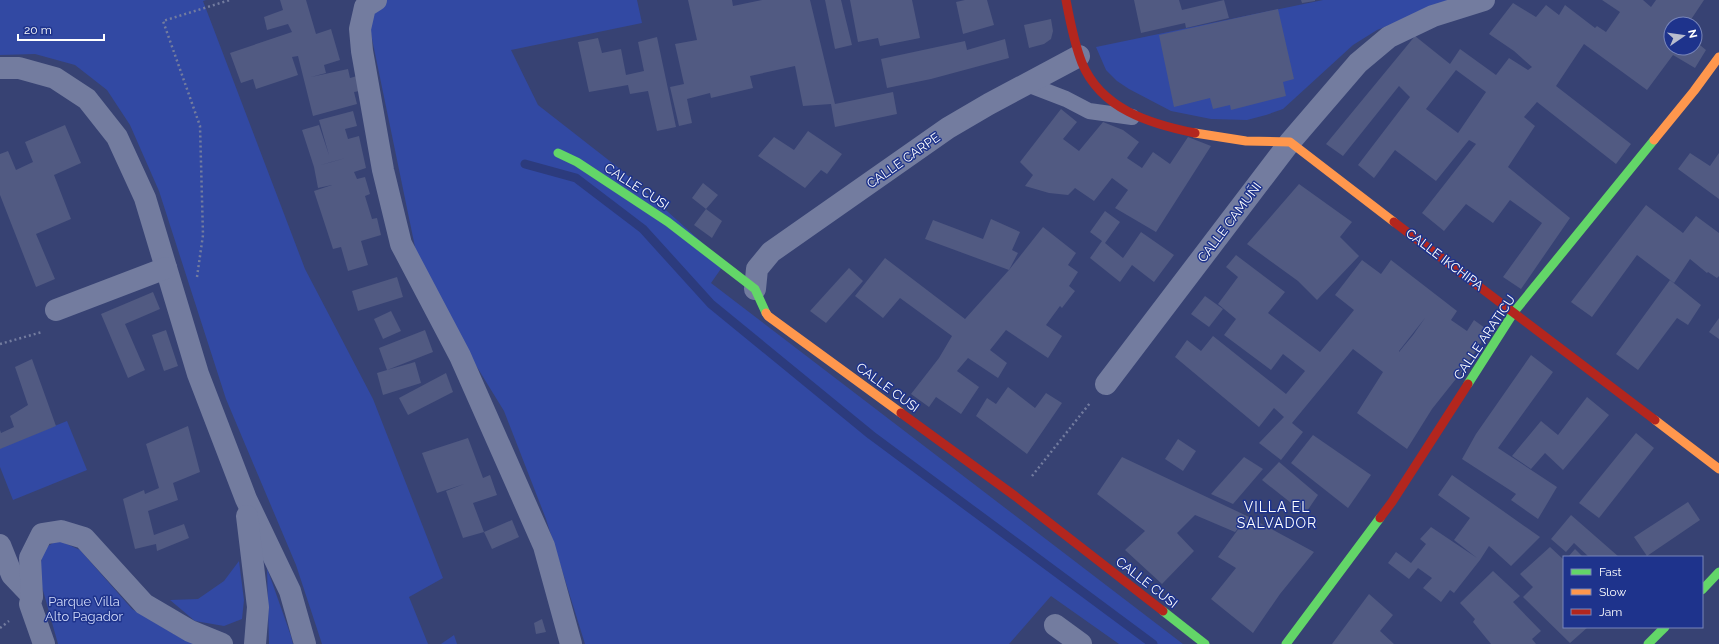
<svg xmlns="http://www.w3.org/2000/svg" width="1719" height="644" font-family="Raleway,sans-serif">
<rect width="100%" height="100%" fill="#374273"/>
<g fill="#3249a3">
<polygon points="0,0 206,0 203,1 305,269 373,399 443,578 409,597 428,644 322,644 296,565 226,399 159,191 130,125 107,90 75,65 35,54 0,55"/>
<polygon points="377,0 637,0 642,23 511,50 538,105 620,169 725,263 711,283 1183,644 1119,644 1051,596 1009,644 585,644 546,519 504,411 421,276 365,5"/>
<polygon points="1323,0 1453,0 1377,30 1353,45 1283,109 1266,115 1247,120 1211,119 1171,111 1129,89 1117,81 1106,70 1096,47"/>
<polygon points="67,421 87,470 13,500 0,467 0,448"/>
<polygon points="58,540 80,550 132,609 179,637 196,644 58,644 39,576 43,549"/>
<polygon points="239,561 244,600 242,619 224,626 195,621 170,600 198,599 224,581"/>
<polygon points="267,568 291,636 293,644 269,644"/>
<polygon points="454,635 457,644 441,644"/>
</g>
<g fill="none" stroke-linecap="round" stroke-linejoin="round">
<polyline stroke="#2c3b7d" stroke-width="9" points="525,164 576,178 643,229 711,304 871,435 1153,644"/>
</g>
<g fill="#515a82" fill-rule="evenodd">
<polygon points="280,0 306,0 316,34 331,29 340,60 324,65 326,73 311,77 348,69 350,78 357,76 360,91 354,92 357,104 313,116 298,56 292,57 298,75 256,89 253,79 241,83 230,53 292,32 288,24 267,30 264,17 283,10"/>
<polygon points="688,0 732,0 733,6 762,0 810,0 835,104 893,92 897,114 835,127 831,104 803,106 795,66 750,76 753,88 711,98 710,93 687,99 692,123 679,126 670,87 684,84 675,44 697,40"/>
<polygon points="825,0 841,0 852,45 835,49"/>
<polygon points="850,0 912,0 920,38 880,46 878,38 858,42"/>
<polygon points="965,0 987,0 994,25 963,34 956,2"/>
<polygon points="1134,0 1179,0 1182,10 1224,0 1229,18 1186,28 1185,23 1141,33"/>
<polygon points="1301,0 1315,0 1315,1 1302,3"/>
<path d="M1602 0H1643L1651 7 1656 0H1704L1688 24H1671V48H1695V41L1706 50 1695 68 1673 55 1647 90 1584 44 1556 86 1631 144 1616 164 1537 102 1524 117 1535 126 1508 167 1570 218 1521 289 1503 277 1542 223 1510 200 1493 223 1466 204 1444 231 1422 213 1476 144 1469 140 1436 181 1395 150 1374 178 1358 165 1410 97 1399 86 1343 156 1326 144 1415 36 1450 64 1460 49 1496 75 1509 58 1528 70 1532 67 1514 51 1489 34 1513 3 1536 17 1546 5 1559 15 1565 5 1595 28 1597 26 1606 32 1620 12ZM1456 70 1486 92 1458 133 1426 109Z"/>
<polygon points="1278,9 1294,79 1283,82 1286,96 1231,110 1230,105 1213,109 1210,98 1174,107 1159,35"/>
<polygon points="1051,19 1053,31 1051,39 1044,44 1029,48 1024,25"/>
<polygon points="657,37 676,127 657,131 648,91 630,94 628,85 589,92 578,42 598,38 602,53 621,49 626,75 644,71 638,42"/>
<polygon points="1005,39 1009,58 931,79 887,88 881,59 965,41 967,50"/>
<polygon points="1061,109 1077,122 1063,139 1079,151 1103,122 1123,130 1139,142 1127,158 1142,168 1153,152 1170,164 1188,137 1211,146 1156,232 1115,208 1128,190 1112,178 1094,201 1075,188 1068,195 1049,193 1025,186 1033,175 1020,162"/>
<path d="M353 111 357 126 345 129 348 139 359 136 366 168 354 172 357 179 365 177 370 194 365 196 372 219 377 218 381 235 361 241 368 265 348 271 341 247 333 249 314 191 332 185 318 188 314 167 302 130 319 125 329 155 319 120ZM346 158 321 165 331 162Z"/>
<polygon points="65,125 81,163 54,175 71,219 36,234 55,279 36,287 0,195 0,154 8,151 16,170 33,162 25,142"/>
<polygon points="808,131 842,154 827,174 821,170 805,188 758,156 774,137 794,150"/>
<polygon points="1690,153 1710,166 1719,153 1719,199 1678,169"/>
<polygon points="703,183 718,195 706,209 722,221 712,238 694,225 706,209 692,198"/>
<polygon points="1299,184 1352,222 1340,237 1359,256 1317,300 1298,281 1247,244"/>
<polygon points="1646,205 1683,233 1696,216 1719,233 1719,276 1717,278 1708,272 1707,273 1690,259 1674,283 1637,255 1592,317 1571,302"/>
<polygon points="1105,211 1120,222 1105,243 1123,258 1141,232 1174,255 1154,282 1132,265 1120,282 1090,258 1102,241 1090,232"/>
<polygon points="991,219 1020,232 1012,250 1018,253 1009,270 1043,227 1076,253 1068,265 1078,272 1069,286 1075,291 1062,308 1060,306 1046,325 1062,336 1048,358 1006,330 990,350 1007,363 998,378 968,358 957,371 979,387 961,414 936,397 929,407 911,394 939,358 952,336 900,298 883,318 855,296 885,258 965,319 1009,270 925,239 933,220 983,239"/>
<path d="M1236 255 1285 292 1268 313 1320 352 1354 310 1335 295 1362 260 1381 274 1391 260 1457 311 1451 320 1467 331 1474 320 1489 331 1463 370 1432 409 1407 449 1357 413 1383 372 1353 349 1292 423 1303 432 1281 460 1259 443 1284 417 1274 408 1259 427 1175 357 1187 340 1201 351 1213 336 1286 394 1305 371 1283 354 1271 370 1224 335 1236 319 1218 304 1238 277 1226 267ZM1425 318 1413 335 1399 352V351Z"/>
<polygon points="849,268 863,281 826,323 810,311"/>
<polygon points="397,277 403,297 358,311 352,291"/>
<polygon points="1670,280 1701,305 1688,325 1677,318 1638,370 1616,354"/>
<polygon points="153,292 160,309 125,324 145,370 128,378 101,314"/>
<polygon points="1205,296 1223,309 1209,327 1191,314"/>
<polygon points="391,311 401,331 383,339 374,319"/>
<polygon points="1719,318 1719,339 1709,332"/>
<polygon points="166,330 178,366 164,371 152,335"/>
<polygon points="425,330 433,352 387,370 415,362 421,383 383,395 377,373 387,370 379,348"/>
<polygon points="1531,355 1553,372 1498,448 1557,487 1538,519 1511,500 1516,494 1462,459 1476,434"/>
<polygon points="32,359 56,426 0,449 0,430 1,433 14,427 10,416 28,405 15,367"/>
<polygon points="446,373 453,392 408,415 399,398"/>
<polygon points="1008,387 1035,408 1046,393 1062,403 1027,454 976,416 987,398 996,404"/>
<polygon points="1587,397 1609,415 1563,470 1545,453 1531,469 1512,456 1541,421 1558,435"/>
<polygon points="188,426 200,472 173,483 178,500 148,511 154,535 184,524 189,538 157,551 156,544 135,549 123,499 144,490 145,494 159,488 146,444"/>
<polygon points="1636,433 1654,448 1599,518 1579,503"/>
<polygon points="1313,435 1371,475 1348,508 1291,463"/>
<polygon points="468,438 483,478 490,475 497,495 473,503 484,532 463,538 446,491 464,484 437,493 422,453"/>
<polygon points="1178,439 1196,451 1183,471 1165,459"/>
<polygon points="1122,457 1247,516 1314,552 1280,594 1253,633 1211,599 1236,568 1218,557 1242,524 1235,532 1195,515 1177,533 1194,551 1162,584 1125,550 1145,531 1097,494"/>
<polygon points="1244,457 1263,469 1233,504 1211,494"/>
<polygon points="1279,462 1318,495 1305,514 1262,480"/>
<polygon points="1452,475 1540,537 1511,566 1489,546 1480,560 1454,593 1450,590 1441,602 1423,588 1432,578 1418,568 1409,579 1388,563 1396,552 1411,563 1426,544 1420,539 1431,527 1477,558 1454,540 1470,518 1438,495"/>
<polygon points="1688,502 1700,520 1647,556 1634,537"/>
<polygon points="1571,515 1619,557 1589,557 1574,543 1566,552 1551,539"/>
<polygon points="512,520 519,537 492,549 484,532"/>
<polygon points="1550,547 1564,560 1564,627 1588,627 1570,643 1523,597 1533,587 1520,574"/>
<polygon points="1575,549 1583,557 1568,557"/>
<polygon points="1493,571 1520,596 1513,602 1541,631 1532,639 1536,644 1491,644 1473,622 1475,619 1460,603"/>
<polygon points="1369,594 1393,615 1380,631 1394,644 1332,644"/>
<polygon points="542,619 546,632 536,634 534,623"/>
</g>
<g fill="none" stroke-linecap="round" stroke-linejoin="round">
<g stroke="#737c9f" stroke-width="2.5" stroke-dasharray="2 3" stroke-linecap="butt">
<polyline points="197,277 203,235 200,126 163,21 230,0"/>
<polyline points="0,344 42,332"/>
<polyline points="1032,476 1090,403"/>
<polyline points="0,628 9,621"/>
</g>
<polyline stroke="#737c9f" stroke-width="16" points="1027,84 1066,99 1089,111 1132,117"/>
<g stroke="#737c9f" stroke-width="22">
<polyline points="376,0 365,7 360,29 362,51 383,170 401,244 460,356 544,546 571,644"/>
<polyline points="0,68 19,68 55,78 87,99 117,137 145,198 198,374 246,499 290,591 305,644"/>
<polyline points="755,289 757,269 771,252 948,128 989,104 1079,56"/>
<polyline points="56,310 166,268"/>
<polyline points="1106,384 1290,142 1358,63 1389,37 1433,16 1484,0"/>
<polyline points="247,516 258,607 255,644"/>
<polyline points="0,545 12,575 32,596"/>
<polyline points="1055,625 1081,644"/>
<polyline points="44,644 30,604 32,596 30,558 42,534 61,531 84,538 144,604 190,631 222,644"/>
</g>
<g stroke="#63d668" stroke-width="9">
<polyline points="558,153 577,162 668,222 755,289 766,313"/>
<polyline points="1468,384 1514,312 1654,140"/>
<polyline points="1702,590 1719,572"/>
<polyline points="1163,611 1205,644"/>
<polyline points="1286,644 1380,518"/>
<polyline points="1648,644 1665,627"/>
</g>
<g stroke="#ff974d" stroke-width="9">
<polyline points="1195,133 1246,141 1290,142 1394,222"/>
<polyline points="1654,140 1694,91 1719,57"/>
<polyline points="766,313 768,316 901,413"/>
<polyline points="1655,420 1719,469"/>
</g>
<g stroke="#b3261e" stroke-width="9">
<path d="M1066 0C1070 21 1074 43 1082 63 1101 109 1150 124 1195 133"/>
<polyline points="1394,222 1655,420"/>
<polyline points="901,413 1015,496 1163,611"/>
<polyline points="1380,518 1392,502 1468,384"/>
</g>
</g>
<g text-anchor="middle" stroke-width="3" stroke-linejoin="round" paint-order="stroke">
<g font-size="13" fill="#fff" stroke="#1e338c">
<text transform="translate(903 160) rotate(-35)" y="5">CALLE CARPE</text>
<text transform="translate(637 186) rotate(33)" y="5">CALLE CUSI</text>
<text transform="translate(1229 222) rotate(-53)" y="5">CALLE CAMUÑI</text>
<text transform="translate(1445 259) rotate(37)" y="5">CALLE IKCHIPA</text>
<text transform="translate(1484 337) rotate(-56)" y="5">CALLE ARATICU</text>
<text transform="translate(888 387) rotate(36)" y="5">CALLE CUSI</text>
<text transform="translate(1147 582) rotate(38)" y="5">CALLE CUSI</text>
</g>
<g font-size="13" fill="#d0d9f9" stroke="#1e338c">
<text x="84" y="606">Parque Villa<tspan x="84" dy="15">Alto Pagador</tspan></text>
</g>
<g font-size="14" letter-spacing="1" fill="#fff" stroke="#1e338c">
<text x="1277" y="512">VILLA EL<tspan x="1277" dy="16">SALVADOR</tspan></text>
</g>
</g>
<rect x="1563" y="556" width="140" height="72" fill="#1e338c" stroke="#7885ba"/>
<rect x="1571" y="569" width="20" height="6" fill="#63d668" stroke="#7885ba"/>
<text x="1599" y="576" font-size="12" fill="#ffffff">Fast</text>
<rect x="1571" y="589" width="20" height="6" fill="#ff974d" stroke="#7885ba"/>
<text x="1599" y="596" font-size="12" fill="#ffffff">Slow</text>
<rect x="1571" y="609" width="20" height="6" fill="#b3261e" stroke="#7885ba"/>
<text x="1599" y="616" font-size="12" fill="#ffffff">Jam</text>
<g transform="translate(1683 36) rotate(77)"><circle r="19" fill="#1e338c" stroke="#7885ba"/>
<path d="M0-3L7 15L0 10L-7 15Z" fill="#b9bdce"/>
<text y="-6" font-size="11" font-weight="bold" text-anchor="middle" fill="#ffffff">N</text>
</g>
<path d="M18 34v6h86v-6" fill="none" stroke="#ffffff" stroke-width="2"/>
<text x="24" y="34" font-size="12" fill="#ffffff" stroke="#1e338c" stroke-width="3" paint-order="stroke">20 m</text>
</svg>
